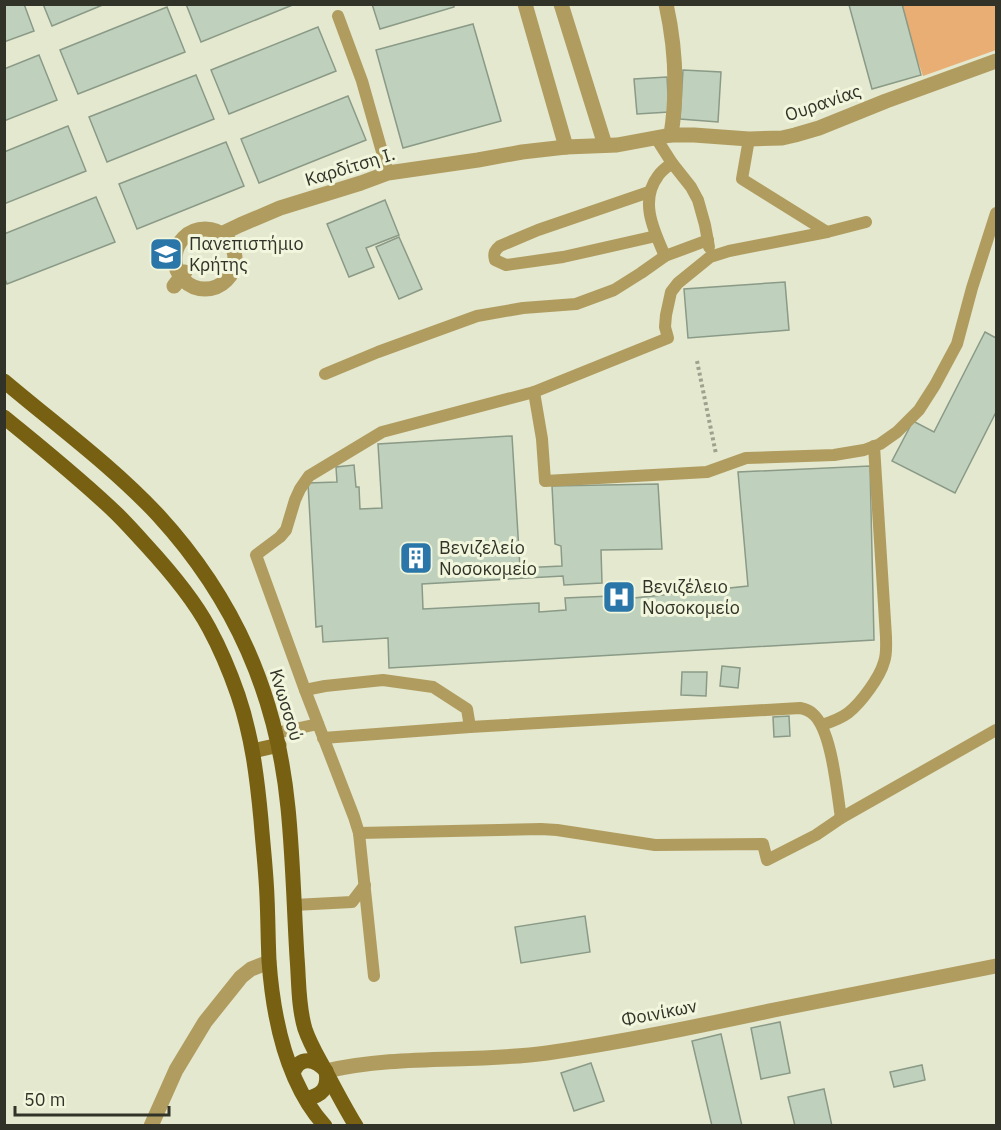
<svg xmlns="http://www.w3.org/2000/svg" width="1001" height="1130" font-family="'IBM Plex Sans',sans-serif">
<rect width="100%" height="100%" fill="#e3e8cf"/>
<polygon fill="#e9ae73" points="898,5 996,5 996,50 923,76"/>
<g fill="#bfd1bc" stroke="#8a9a87" stroke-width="1.5">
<polygon points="4,4 24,4 34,31 4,42"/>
<polygon points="43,4 105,4 52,26"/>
<polygon points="186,4 295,4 201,42"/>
<polygon points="372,4 454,4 454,7 380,29"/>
<polygon points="902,4 921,75 872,89 849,5"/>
<polygon points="167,7 185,52 78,94 60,50"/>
<polygon points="473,24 501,121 403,148 376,50"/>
<polygon points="318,27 336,71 229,114 211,70"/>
<polygon points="39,55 57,100 4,121 4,69"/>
<polygon points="683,70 721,72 718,122 680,119"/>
<polygon points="196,75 214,119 107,162 89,117"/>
<polygon points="667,77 669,112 637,114 634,79"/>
<polygon points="348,96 366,140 259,183 241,139"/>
<polygon points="68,126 86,171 4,204 4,152"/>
<polygon points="226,142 244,186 137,229 119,184"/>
<polygon points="96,197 115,242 7,284 4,277 4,234"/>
<polygon points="385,200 399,235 366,248 374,267 349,277 327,224"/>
<polygon points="399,237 422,289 399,299 376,247"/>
<polygon points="785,282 789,330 688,338 684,289"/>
<polygon points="985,332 996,338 996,412 955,493 892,461 913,421 934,432"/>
<polygon points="512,436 520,568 562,566 561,546 555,544 552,486 658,484 662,549 601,550 602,583 564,585 563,576 422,584 423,609 539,603 539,612 566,610 565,598 611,596 612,607 634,606 634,598 748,586 738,472 870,466 874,640 389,668 388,638 323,642 322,626 316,627 308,483 337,482 336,467 354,465 356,487 359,487 360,509 382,508 378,444"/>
<polygon points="722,666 740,668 738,688 720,686"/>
<polygon points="682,672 707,672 706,696 681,695"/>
<polygon points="789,716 790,736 774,737 773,717"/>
<polygon points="585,916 590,952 521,963 515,927"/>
<polygon points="780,1022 790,1073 761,1079 751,1028"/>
<polygon points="721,1034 742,1126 712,1126 692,1041"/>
<polygon points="591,1063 604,1101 574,1111 561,1073"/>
<polygon points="922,1065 925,1080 894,1087 890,1072"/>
<polygon points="824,1089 832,1126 795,1126 788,1097"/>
</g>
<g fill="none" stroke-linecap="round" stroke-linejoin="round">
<polyline stroke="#9ea18e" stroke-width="4" stroke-dasharray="3 3" stroke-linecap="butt" points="697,361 716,454"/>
<g stroke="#b19c5f" stroke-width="12">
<polyline points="338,16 362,81 388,173"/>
<polyline points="656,138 672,163 691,187 698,200 705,225 709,247"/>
<polyline points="749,139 742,179 827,232"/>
<path d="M649 192 538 230 500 246C495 250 493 253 495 260L506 265 563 257 656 236"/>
<path d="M665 256C654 231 639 201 658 176 661 171 667 167 672 163"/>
<polyline points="325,374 378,352 477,316 523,308 576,304 614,290 641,273 665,256 708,240"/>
<polyline points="534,392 668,338 665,327 666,315 671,292 678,283 710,257 729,251 827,232 866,222"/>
<polyline points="305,690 325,686 383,680 433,687 467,709 470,727"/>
<path d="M822 725C831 722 840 719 848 713 861 703 880 677 884 662 887 654 886 645 886 637L874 446"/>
<polyline points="276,733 318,724"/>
<path d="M323 738 470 727 800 708C805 709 810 711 813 714 832 730 837 793 841 818"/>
<polyline points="359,833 541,829 557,830 655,845 763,844 767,860 816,835 841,818 996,730"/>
<polyline points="294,905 352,902 365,885"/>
<polyline points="374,976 359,833 354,817 305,690 256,555 280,537 286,530 295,500 300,489 309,476 382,432 534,392 542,439 545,481 707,472 746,458 834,455 864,450 880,444 897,432 919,410 935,385 957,344 972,288 996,213"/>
</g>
<polyline stroke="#b19c5f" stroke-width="15" points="174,286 185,272"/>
<g stroke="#b19c5f" stroke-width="15">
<polyline points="525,4 566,147"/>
<polyline points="561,4 605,145"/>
<path d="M666 4C676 49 678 90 671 135"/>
<circle cx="205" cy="259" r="30"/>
<polyline points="221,234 240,225 280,208 361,183 388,173 478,160 522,152 566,147 617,145 671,135 694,135 749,139 782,138 795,135 819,128 886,101 996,61"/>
<path d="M326 1071C398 1054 474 1063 547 1053 623 1042 699 1026 774 1010 848 995 922 981 996 966"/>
<polyline points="151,1126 176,1070 205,1022 241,977 251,969 269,962"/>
</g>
<polyline stroke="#917828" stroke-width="15" points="253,751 279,745"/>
<g stroke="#776011" stroke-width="15">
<path d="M4 381C56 425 111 465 158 515 235 599 277 695 288 808 293 858 294 908 297 957 299 981 298 1006 305 1029 310 1044 318 1057 325 1070 335 1089 345 1108 356 1126"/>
<path d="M4 417C43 449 82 480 118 515 128 525 137 535 146 545 169 570 193 598 209 628 221 650 230 672 238 695 252 736 257 777 261 820 263 846 266 871 267 897 268 918 268 939 269 961 273 1016 286 1083 325 1126"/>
<path d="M293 1073C300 1055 315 1059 326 1071 329 1089 322 1095 306 1099"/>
</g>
</g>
<defs>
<g id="university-square" transform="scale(1.725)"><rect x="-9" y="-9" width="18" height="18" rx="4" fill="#2a76a9" stroke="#f1f6dc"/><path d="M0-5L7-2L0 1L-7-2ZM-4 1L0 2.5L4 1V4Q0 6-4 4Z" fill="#fff"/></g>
<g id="building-square" transform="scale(1.725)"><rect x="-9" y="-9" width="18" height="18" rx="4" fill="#2a76a9" stroke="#f1f6dc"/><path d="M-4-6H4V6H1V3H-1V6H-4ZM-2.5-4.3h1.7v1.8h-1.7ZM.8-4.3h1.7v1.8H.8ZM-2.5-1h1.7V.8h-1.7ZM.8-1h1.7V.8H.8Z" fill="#fff"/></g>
<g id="hospital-square" transform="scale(1.725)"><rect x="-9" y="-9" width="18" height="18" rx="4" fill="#2a76a9" stroke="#f1f6dc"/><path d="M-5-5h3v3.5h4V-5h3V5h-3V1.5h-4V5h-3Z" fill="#fff"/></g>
</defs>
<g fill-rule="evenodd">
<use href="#university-square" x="166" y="254"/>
<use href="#building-square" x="416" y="558"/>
<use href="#hospital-square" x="619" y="597"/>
</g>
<g text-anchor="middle" stroke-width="6" stroke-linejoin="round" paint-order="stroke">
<g font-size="18" fill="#313329" stroke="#f1f6dc">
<text transform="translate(823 103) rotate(-19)" y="6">Ουρανίας</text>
<text transform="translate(350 167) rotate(-17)" y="6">Καρδίτση Ι.</text>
<text transform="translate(286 705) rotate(73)" y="6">Κνωσσού</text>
<text transform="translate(659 1013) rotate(-11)" y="6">Φοινίκων</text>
</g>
<g font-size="18" fill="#313329" stroke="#f1f6dc" text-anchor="start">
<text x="189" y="250">Πανεπιστήμιο<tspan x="189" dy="21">Κρήτης</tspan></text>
<text x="439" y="554">Βενιζελείο<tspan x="439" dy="21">Νοσοκομείο</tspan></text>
<text x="642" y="593">Βενιζέλειο<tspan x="642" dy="21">Νοσοκομείο</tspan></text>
</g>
</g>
<rect width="1001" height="1130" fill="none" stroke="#313329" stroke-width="12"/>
<path d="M15 1106v9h154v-9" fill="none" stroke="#313329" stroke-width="3"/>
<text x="24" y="1106" font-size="18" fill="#313329" stroke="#f1f6dc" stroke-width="4.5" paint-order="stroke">50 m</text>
</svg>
